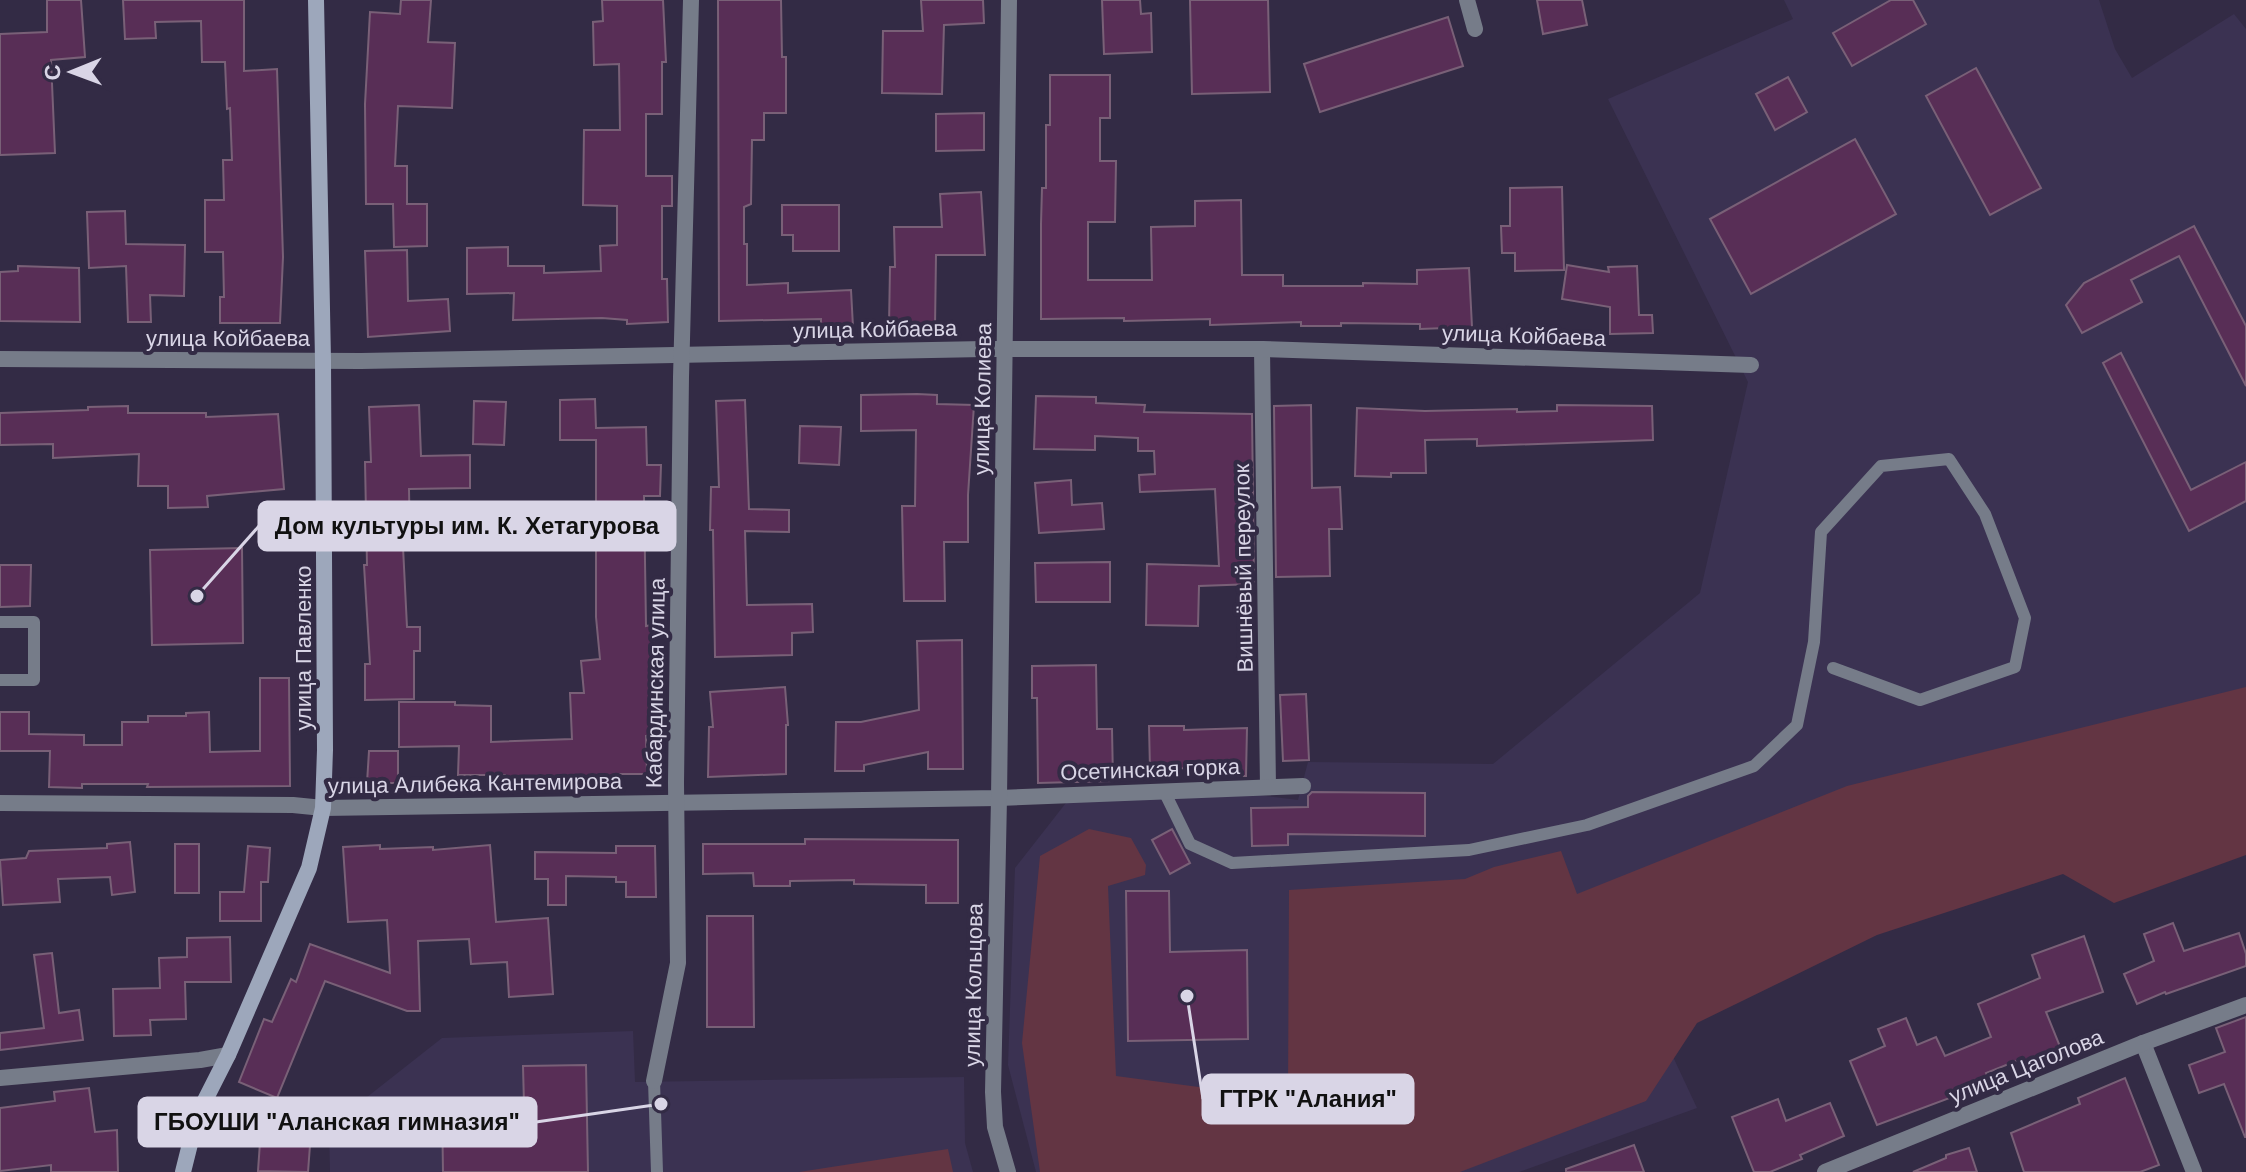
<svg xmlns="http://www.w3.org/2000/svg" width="2246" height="1172" font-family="Helvetica,sans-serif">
<rect width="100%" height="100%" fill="#332b45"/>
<g fill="#3b3252">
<polygon points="1784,0 2099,0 2115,49 2132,78 2234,14 2246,29 2246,752 1653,1014 1697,1108 1519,1172 1036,1172 1008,1065 1015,868 1069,799 1250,794 1298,800 1308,762 1493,764 1700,593 1748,382 1608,99 1793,19"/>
<polygon points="633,1031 635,1082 964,1077 965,1143 973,1172 330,1172 329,1127 442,1038"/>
</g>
<g fill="#633543">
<polygon points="2246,687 2246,855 2114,903 2063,874 1877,935 1697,1023 1646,1101 1460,1172 1040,1172 1022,1043 1040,856 1089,829 1131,838 1146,865 1145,875 1108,886 1116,1076 1288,1099 1289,890 1465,879 1494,867 1561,851 1577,894 1847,786"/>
<polygon points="948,1149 953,1172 799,1172"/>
</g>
<g fill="#582e56" stroke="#796077" stroke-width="2">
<polygon points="47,0 81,0 85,57 51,60 55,153 0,155 0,34 47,32"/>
<polygon points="123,0 244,0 244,71 277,69 283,257 280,323 220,323 220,297 224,297 223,252 205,252 205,200 224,200 223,160 232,160 230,108 227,109 225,62 202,62 201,21 155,22 156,38 125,39"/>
<polygon points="401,0 431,0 428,42 455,43 452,108 398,106 395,166 407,166 407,204 427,204 427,246 394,247 393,204 366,204 365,104 370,12 400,14"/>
<polygon points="602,0 663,0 666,62 662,62 662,114 646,114 646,176 672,176 672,206 662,206 662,279 667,279 668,322 627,324 627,320 602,318 513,320 514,293 467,294 467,248 508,247 508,266 544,266 544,273 601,271 600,246 617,245 617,206 583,205 584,130 620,130 619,64 594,65 593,22 603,21"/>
<polygon points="718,0 781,0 782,57 786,57 786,113 764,113 764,140 752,140 751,204 744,207 744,244 747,244 747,285 788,283 788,293 851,290 853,327 821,329 821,319 719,321"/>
<polygon points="921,0 983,0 984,23 944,25 942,94 882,93 883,31 923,31"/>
<polygon points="1102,0 1140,0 1141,14 1151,13 1152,52 1104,54"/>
<polygon points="1190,0 1268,0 1270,92 1192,94"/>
<polygon points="1537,0 1582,0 1587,25 1543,34"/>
<polygon points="1891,0 1913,0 1926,24 1852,66 1833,33"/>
<polygon points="1448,17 1463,66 1320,112 1304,64"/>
<polygon points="1976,68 2041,188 1990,215 1926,96"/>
<polygon points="1050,75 1110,75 1110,118 1100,118 1100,161 1116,161 1115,222 1088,222 1088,280 1152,280 1151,227 1195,226 1195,201 1241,200 1242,275 1283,275 1283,286 1363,286 1363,283 1417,284 1417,270 1469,268 1472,327 1420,329 1420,324 1341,323 1341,326 1301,326 1301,322 1210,325 1210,319 1124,321 1124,318 1041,319 1041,224 1042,188 1046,188 1046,125 1050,125"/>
<polygon points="1788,77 1807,112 1775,130 1756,94"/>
<polygon points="984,113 984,150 936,151 936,114"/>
<polygon points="1855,139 1896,214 1751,294 1710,219"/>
<polygon points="1562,187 1564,270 1515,271 1515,253 1502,253 1501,226 1510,226 1510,188"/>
<polygon points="981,192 985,255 936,255 935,327 889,326 890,267 895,267 894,227 942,227 940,194"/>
<polygon points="782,205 839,205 839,251 793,251 793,235 782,235"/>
<polygon points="125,211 126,244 185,245 184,296 150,295 151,322 128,322 126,266 89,268 87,212"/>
<polygon points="2194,226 2246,326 2246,386 2179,256 2131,280 2142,302 2082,333 2066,305 2084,283"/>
<polygon points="407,250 408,301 448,299 450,331 368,337 365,251"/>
<polygon points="1567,265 1609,272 1608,267 1637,266 1639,315 1652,315 1653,333 1610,334 1610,307 1562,299"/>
<polygon points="18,266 79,268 80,322 0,321 0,272 18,271"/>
<polygon points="2121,353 2191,490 2246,462 2246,501 2189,531 2103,363"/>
<polygon points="917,394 937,395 937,404 974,405 968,495 968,542 944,542 945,601 904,601 902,506 915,506 916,430 861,431 861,395"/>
<polygon points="1036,396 1096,397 1096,403 1145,405 1144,412 1252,414 1254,584 1199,586 1198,626 1146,625 1147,564 1219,566 1215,489 1140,492 1139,475 1155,474 1154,451 1138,451 1138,438 1095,436 1095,450 1034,449"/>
<polygon points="595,399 596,428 646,427 647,465 661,465 660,496 644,496 646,626 652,625 656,683 654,683 654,736 646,736 647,774 620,774 620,781 557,782 557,778 505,779 505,775 458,775 459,746 399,747 399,702 455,702 455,705 491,706 491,742 572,739 570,693 584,693 581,661 600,659 596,617 596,440 560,440 560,400"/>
<polygon points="745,400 749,509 789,510 789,532 745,531 747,605 812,604 813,632 792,633 792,655 715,657 713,530 710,530 711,487 719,487 716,401"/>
<polygon points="474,401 506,402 504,445 473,444"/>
<polygon points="419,405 421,456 470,455 470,488 409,489 410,547 403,547 407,627 420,627 420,651 414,651 414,699 365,700 365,664 370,664 364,565 367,565 365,462 371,462 369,407"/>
<polygon points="1311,405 1312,488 1340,487 1342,529 1329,529 1330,576 1276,577 1274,406"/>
<polygon points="1557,405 1652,406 1653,440 1477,446 1477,439 1425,440 1426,473 1391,473 1391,477 1355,476 1357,408 1425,411 1517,409 1517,412 1557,411"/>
<polygon points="128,406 128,413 206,413 206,417 278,414 284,489 207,496 208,507 168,508 168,486 138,486 139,454 53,458 53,444 0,445 0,413 88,410 88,407"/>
<polygon points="800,426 841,427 839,465 799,463"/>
<polygon points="1071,480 1072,505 1102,503 1104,529 1039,533 1035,483"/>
<polygon points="242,548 243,643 152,645 150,550"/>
<polygon points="1110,562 1110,602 1036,602 1035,563"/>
<polygon points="0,565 31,565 30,606 0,607"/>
<polygon points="962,640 963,769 928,769 928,752 864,765 864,771 835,771 836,722 861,722 919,710 917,641"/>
<polygon points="1096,665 1097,729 1112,729 1113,781 1038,783 1037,698 1032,698 1032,666"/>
<polygon points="260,678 289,678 290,786 147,787 148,784 82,784 82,788 49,787 50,751 0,751 0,712 29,712 29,734 84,735 84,745 122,745 122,722 148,722 148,716 186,716 186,713 209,712 210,752 260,751"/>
<polygon points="785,687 788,725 786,725 786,774 708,777 709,727 713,727 710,692"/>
<polygon points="1306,694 1309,760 1283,761 1280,695"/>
<polygon points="1149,726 1184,726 1184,730 1247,728 1246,776 1195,776 1195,768 1150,769"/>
<polygon points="369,751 398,751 398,783 367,783"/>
<polygon points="1312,792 1425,793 1425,836 1288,834 1288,845 1252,846 1251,808 1308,807 1308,796"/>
<polygon points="1172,829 1190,863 1170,874 1152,840"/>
<polygon points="805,839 958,840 958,903 926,903 926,885 854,884 854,880 790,881 790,886 754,886 753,873 703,874 703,844 805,844"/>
<polygon points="130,842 135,892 112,895 110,877 58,879 60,902 3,905 0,860 26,858 29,851 107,848 107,844"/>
<rect x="175" y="844" width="24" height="49"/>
<polygon points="380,845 380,849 433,847 433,850 490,845 496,922 548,918 553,994 509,997 507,962 471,964 469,939 418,941 420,1011 407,1011 325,981 277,1098 239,1082 264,1019 272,1022 291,979 296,982 310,944 390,973 387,920 348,922 343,847"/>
<polygon points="248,846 270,848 268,882 261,882 261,921 220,921 220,892 244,892"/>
<polygon points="616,846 655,846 656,897 626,897 626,882 616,882 616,877 566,876 566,905 548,905 548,879 535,879 535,852 616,853"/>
<polygon points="1126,891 1169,891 1170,952 1247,950 1248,1039 1128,1041"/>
<polygon points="707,916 753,916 754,1027 707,1027"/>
<polygon points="2173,923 2184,951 2239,933 2246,954 2246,966 2166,994 2165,992 2137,1004 2124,974 2154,961 2144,934"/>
<polygon points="2084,936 2103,992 2046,1012 2063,1054 2025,1069 2021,1059 1986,1073 1990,1083 1877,1125 1850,1061 1885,1046 1878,1029 1906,1018 1917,1045 1936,1037 1945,1056 1991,1037 1978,1004 2040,978 2032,955"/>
<polygon points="230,937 231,982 185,982 186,1019 150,1020 151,1035 114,1036 113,989 160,988 159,958 187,957 187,938"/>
<polygon points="52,953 59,1013 79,1010 83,1040 0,1050 0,1033 44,1028 34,955"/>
<polygon points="2246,1017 2246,1137 2245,1137 2224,1084 2199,1093 2189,1065 2225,1052 2216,1028"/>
<polygon points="586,1065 588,1172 443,1172 442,1105 524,1104 523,1066"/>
<polygon points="2125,1078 2159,1165 2140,1172 2024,1172 2011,1133 2080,1104 2078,1098"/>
<polygon points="89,1088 95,1132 117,1130 118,1172 51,1172 51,1165 0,1171 0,1108 55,1101 54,1092"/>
<polygon points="1778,1099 1786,1121 1830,1103 1844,1136 1800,1155 1802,1159 1770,1172 1754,1172 1732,1117"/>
<polygon points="261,1128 311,1132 308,1172 258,1171"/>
<polygon points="1634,1145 1644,1172 1566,1172 1566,1169"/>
<polygon points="1969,1148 1977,1172 1913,1172 1946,1158 1946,1155"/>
</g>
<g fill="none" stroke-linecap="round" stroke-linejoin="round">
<g stroke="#767c89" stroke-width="12">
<polyline points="0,622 34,622 34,680 0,680"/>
<polyline points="1164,791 1190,844 1232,863 1469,850 1587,825 1754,766 1797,725 1814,642 1821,532 1881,466 1949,459 1985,514 2025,618 2015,667 1920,700 1833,668"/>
<polyline points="654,1081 657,1172"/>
</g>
<g stroke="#767c89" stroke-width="16">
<polyline points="1467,0 1475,29"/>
<polyline points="1262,349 1268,787"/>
<polyline points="0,359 361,361 984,349 1262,349 1751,365"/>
<polyline points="0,803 293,805 323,808 999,798 1303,786"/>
<polyline points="2143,1043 2194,1172"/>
<polyline points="0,1078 200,1060 228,1055"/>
<polyline points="654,1081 678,963 676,783 681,377 691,0"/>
<polyline points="1008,1172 995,1127 993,1092 999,798 1009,0"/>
<polyline points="1825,1172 2143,1043 2246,1005"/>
</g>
<polyline stroke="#9da7bb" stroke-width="16" points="183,1172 197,1116 228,1055 309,868 323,808 325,750 323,360 316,0"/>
</g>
<g text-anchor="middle" stroke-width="8" stroke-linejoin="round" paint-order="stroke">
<g font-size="22" fill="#d9d5e6" stroke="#332b45">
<text transform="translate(875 329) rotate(-1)" y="8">улица Койбаева</text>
<text transform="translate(1524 335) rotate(2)" y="8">улица Койбаева</text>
<text x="228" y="346">улица Койбаева</text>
<text transform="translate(982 399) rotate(-89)" y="8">улица Колиева</text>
<text transform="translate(1243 568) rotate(-91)" y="8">Вишнёвый переулок</text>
<text transform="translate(303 648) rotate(-90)" y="8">улица Павленко</text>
<text transform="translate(655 683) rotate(-89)" y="8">Кабардинская улица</text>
<text transform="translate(1150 769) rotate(-2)" y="8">Осетинская горка</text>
<text transform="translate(475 783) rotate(-1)" y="8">улица Алибека Кантемирова</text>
<text transform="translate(973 985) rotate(-89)" y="8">улица Кольцова</text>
<text transform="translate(2026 1066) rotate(-22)" y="8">улица Цаголова</text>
</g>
</g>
<path fill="none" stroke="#d9d5e6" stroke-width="3" d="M197 596L259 526M1187 996L1203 1099M661 1104L536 1122"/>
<g fill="#d9d5e6" stroke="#332b45" stroke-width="3">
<circle cx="197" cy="596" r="8"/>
<circle cx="1187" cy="996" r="8"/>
<circle cx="661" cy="1104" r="8"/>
</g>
<g fill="#d9d5e6" stroke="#d9d5e6" stroke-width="3">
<rect x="259" y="502" width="416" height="48" rx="8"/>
<rect x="1203" y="1075" width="210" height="48" rx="8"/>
<rect x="139" y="1098" width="397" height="48" rx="8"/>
</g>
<g font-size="24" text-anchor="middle" font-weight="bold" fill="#111">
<text x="467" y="534">Дом культуры им. К. Хетагурова</text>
<text x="1308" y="1107">ГТРК "Алания"</text>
<text x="337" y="1130">ГБОУШИ "Аланская гимназия"</text>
</g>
<g transform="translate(72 72) rotate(269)" stroke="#332b45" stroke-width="6" paint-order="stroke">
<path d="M0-6L14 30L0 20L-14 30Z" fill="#d9d5e6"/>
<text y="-12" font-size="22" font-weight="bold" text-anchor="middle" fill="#d9d5e6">С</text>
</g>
</svg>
